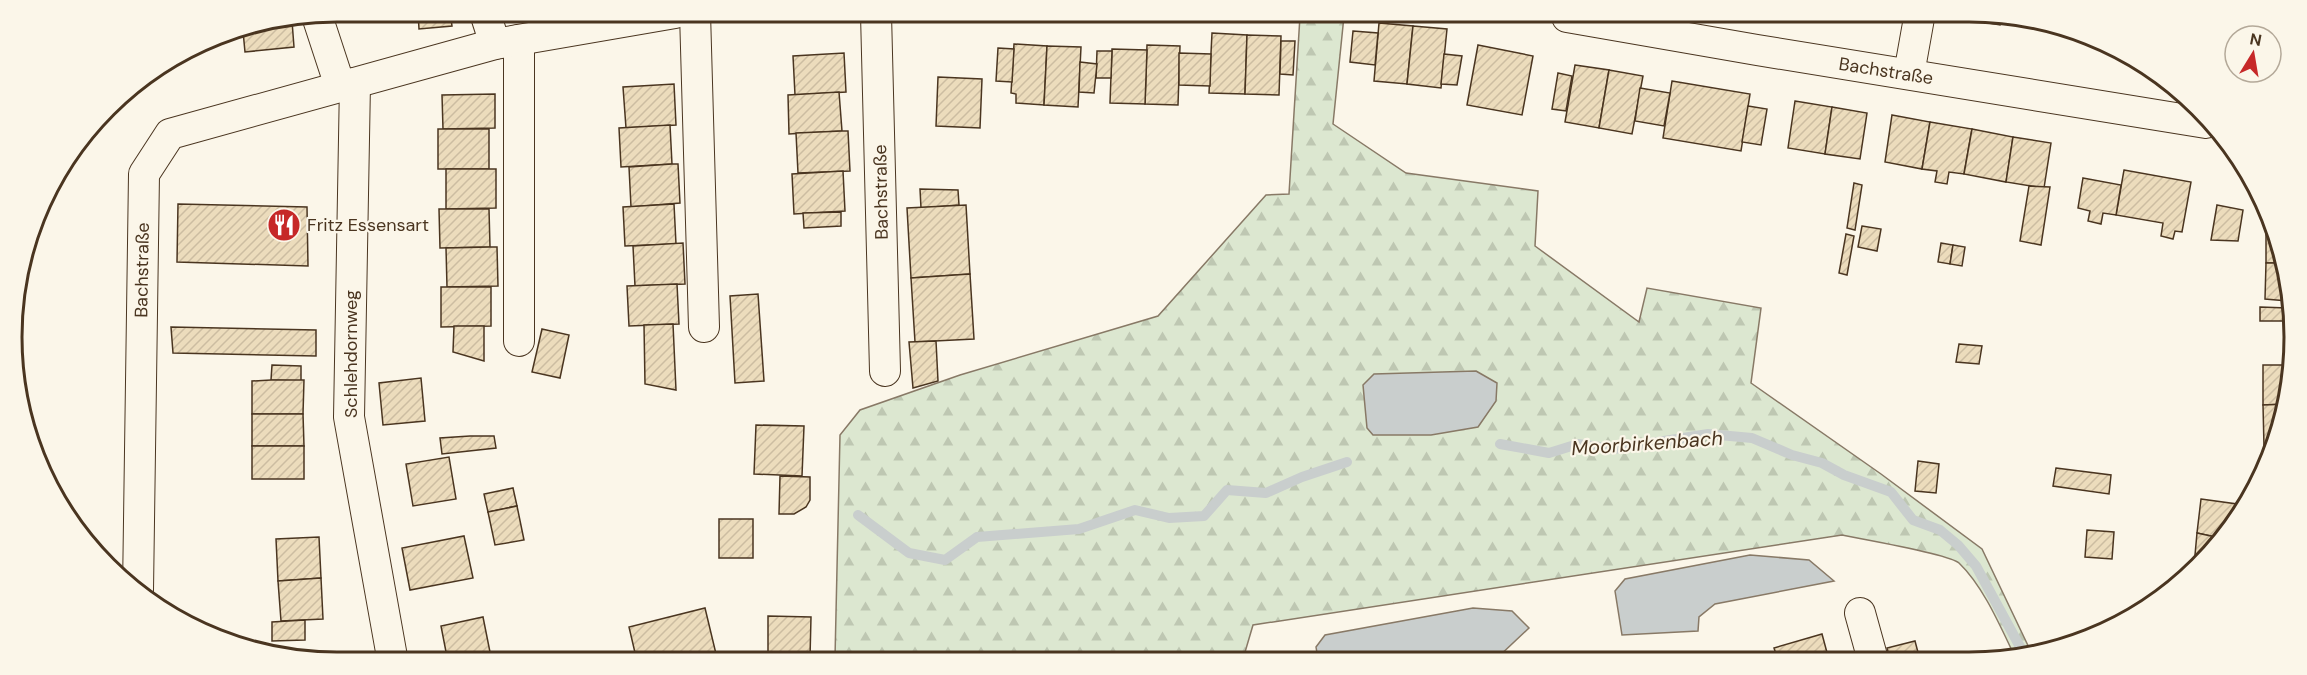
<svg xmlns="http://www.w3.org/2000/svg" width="2307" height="675" font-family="'DM Sans',sans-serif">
<defs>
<pattern id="forest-firs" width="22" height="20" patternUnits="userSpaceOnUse" patternTransform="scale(1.5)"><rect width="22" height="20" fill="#dce7d0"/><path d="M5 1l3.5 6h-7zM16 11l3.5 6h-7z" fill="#bec7b2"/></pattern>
<pattern id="building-hatch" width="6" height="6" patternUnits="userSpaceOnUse" patternTransform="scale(1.5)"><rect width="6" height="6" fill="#ecdcbc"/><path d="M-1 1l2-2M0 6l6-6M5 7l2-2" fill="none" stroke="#ccbda1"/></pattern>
</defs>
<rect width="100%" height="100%" fill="#fbf6e9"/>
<path fill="url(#forest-firs)" stroke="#887966" stroke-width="1.5" d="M1300 16H1344L1333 124 1406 173 1538 191 1535 246 1639 322 1647 288 1761 308 1751 383 1881 474 1982 549 2032 654 2016 659C2001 628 1984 587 1959 563 1950 554 1861 539 1842 535L1253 625 1243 659 835 658 840 435 860 410 960 375 1158 316 1266 195 1289 194Z"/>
<g fill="#c9cecd" stroke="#887966" stroke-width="1.5">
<polygon points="1476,371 1497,383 1496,401 1478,427 1431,435 1373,435 1367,428 1363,385 1374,374"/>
<polygon points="1750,555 1809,560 1834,581 1715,604 1699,617 1698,631 1622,635 1615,591 1625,579"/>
<polygon points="1473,608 1512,611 1529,628 1496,659 1318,659 1316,647 1325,635"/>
</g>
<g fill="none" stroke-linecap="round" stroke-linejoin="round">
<g stroke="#c9cecd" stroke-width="10">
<polyline points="1500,444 1549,453 1578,444 1614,449 1708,434 1752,438 1792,455 1822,463 1844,475 1891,492 1913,520 1940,530 1958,545 1976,566 2025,656"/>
<polyline points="858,515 909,553 945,560 977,537 1079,529 1135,510 1169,518 1204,516 1227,490 1266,493 1302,477 1347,462"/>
</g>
</g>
<g fill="url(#building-hatch)" stroke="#4a3520" stroke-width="1.5">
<polygon points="418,12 450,12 452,26 419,29"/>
<polygon points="1958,18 2001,18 2000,25"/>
<polygon points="292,21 294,47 245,52 243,31"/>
<polygon points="1379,23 1413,26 1407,84 1374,81"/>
<polygon points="1413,26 1447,29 1441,88 1407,84"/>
<polygon points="1353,31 1378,33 1375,65 1350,62"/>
<polygon points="1212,33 1247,35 1245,94 1209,93"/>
<polygon points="1247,35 1281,36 1279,95 1245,94"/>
<polygon points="1281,41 1295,41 1293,75 1280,74"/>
<polygon points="1014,44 1047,46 1044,105 1016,103 1016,94 1011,93"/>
<polygon points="1147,45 1180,46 1178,105 1145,104"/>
<polygon points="1478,45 1533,56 1522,115 1467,105"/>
<polygon points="1047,46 1081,47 1078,107 1044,105"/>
<polygon points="998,48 1014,49 1012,82 996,81"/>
<polygon points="1112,49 1147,50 1145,104 1110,103"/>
<polygon points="1097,51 1112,51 1111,78 1096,78"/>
<polygon points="844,53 846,92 795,95 793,56"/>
<polygon points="1179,53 1211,54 1210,86 1179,85"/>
<polygon points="1444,54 1462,56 1457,85 1441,84"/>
<polygon points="1080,62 1097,64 1094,93 1079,92"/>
<polygon points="1575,65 1609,70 1599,128 1565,122"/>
<polygon points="1609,70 1643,76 1632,134 1599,128"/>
<polygon points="1558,73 1572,76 1566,111 1552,109"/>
<polygon points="938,77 982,79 980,128 936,126"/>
<polygon points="1672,81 1750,94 1741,151 1663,138"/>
<polygon points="674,84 676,125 626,128 623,87"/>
<polygon points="1640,88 1670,93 1664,126 1635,121"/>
<polygon points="839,92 842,131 789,134 788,95"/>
<polygon points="495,94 495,128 443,129 442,95"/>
<polygon points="1795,101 1832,107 1825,154 1788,148"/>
<polygon points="1748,106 1767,109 1761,145 1742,142"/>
<polygon points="1832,107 1867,113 1860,159 1825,154"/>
<polygon points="1892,115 1930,122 1922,169 1885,162"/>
<polygon points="1930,122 1972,129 1964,174 1949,172 1947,184 1935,182 1937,171 1922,169"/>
<polygon points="670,125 672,164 621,167 619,128"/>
<rect x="438" y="129" width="51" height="40"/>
<polygon points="1972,129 2013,137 2006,182 1964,174"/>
<polygon points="842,131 848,131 850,171 798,173 796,133"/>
<polygon points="2013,137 2051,143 2044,188 2006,182"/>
<polygon points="672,164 678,164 680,203 631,207 629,167"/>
<polygon points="446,169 496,169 496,208 446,209"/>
<polygon points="2124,170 2191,182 2182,232 2175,231 2173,239 2161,236 2163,223 2116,215"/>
<polygon points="843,171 845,211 794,214 792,174"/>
<polygon points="2083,178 2121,185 2116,215 2103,213 2101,224 2088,221 2090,211 2078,208"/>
<polygon points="1854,183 1862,185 1855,230 1847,228"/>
<polygon points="2029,186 2050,187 2041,245 2020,241"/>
<polygon points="920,189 958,190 959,205 921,208"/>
<polygon points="178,204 307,207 308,266 177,262"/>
<polygon points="674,204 676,244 625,246 623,207"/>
<polygon points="966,205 970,274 911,278 907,208"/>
<polygon points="2217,205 2243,210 2238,241 2211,240"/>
<polygon points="439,209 489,209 490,247 440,248"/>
<polygon points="841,212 841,226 804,228 803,213"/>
<polygon points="1862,226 1881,229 1877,251 1858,247"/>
<polygon points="2266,228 2270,228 2284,263 2266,263"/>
<polygon points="1846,234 1854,236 1847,275 1839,273"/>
<polygon points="683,243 685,284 635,286 633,246"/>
<polygon points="1941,243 1953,245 1950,264 1938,262"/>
<polygon points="1953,245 1965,247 1962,266 1950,264"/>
<polygon points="490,247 497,247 498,286 447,287 446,248"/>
<polygon points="2266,263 2284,263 2289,274 2289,301 2265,299"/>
<polygon points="970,274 974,339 915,342 911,278"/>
<polygon points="677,284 679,324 629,326 627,286"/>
<polygon points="441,287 491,287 491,326 441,327"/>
<polygon points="758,294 764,381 735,383 730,296"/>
<polygon points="2260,307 2287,308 2287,321 2260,321"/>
<polygon points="673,324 676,390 645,384 644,325"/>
<polygon points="454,326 484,326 484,361 453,352"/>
<polygon points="171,327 316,330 316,356 173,353"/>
<polygon points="542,329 569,335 560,378 532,372"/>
<polygon points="936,341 938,381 913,388 909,342"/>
<polygon points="1959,344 1982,346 1979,364 1956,362"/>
<polygon points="272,365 301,366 301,381 271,380"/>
<polygon points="2263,365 2289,365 2288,404 2263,405"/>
<polygon points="421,378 425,421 383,425 379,383"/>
<polygon points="271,380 304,380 303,414 252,414 252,381"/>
<polygon points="2288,404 2271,447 2264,447 2263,405"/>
<polygon points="252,414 303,414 304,446 252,446"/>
<polygon points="756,425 804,426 802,476 754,474"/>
<polygon points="470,436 494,436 496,448 442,454 440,438"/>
<rect x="252" y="446" width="52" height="33"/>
<polygon points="2264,447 2271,447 2264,466"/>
<polygon points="449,457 456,499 413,506 406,464"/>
<polygon points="1918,461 1939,464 1936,493 1915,491"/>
<polygon points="2056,468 2111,475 2109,494 2053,486"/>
<polygon points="780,476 810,477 810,500 806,507 794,514 779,514"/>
<polygon points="513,488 517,506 488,512 484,494"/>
<polygon points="2201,499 2237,504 2235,520 2220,538 2197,533"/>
<polygon points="517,506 524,540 495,545 488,512"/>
<rect x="719" y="519" width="34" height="39"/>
<polygon points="2087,530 2114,532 2112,559 2085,557"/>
<polygon points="2197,533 2220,538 2197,567 2194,566"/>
<polygon points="464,536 473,578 410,590 402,548"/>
<polygon points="319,537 321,578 278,581 276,539"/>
<polygon points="321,578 323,619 281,621 278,581"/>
<polygon points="705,608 717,658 636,657 629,627"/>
<polygon points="768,616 811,617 810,658 768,658"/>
<polygon points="483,617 491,657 447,657 441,626"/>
<polygon points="305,620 305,640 272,641 272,622"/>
<polygon points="1822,634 1829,660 1778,660 1774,648"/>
<polygon points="1915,641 1920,660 1890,660 1887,648"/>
</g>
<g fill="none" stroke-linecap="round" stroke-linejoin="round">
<g stroke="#4a3520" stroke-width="32">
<g id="street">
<polyline points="485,13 495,44"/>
<polyline points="695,13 704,327"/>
<polyline points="876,14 885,371"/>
<polyline points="317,16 340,86"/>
<polyline points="1567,17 1757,50 2206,123"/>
<polyline points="519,40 519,341"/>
<polyline points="1909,74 1919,18"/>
<polyline points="355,83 349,417 392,657"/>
<polyline points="138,590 144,174 170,134 495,44 675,13"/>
<polyline points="1860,613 1873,660"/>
</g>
</g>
<use href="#street" stroke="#fbf6e9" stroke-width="30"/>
</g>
<defs>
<g id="restaurant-disc" transform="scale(1.725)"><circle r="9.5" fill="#c62828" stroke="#fbf6e9"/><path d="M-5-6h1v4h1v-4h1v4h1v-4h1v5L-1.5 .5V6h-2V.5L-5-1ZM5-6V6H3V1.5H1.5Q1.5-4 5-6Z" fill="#fff"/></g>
</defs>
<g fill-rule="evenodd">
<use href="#restaurant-disc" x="284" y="225"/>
</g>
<g text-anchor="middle" stroke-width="4.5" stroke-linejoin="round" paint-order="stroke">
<g font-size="18" fill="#4a3520" stroke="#fbf6e9">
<text transform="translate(1886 71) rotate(9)" y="6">Bachstraße</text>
<text transform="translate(881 192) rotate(-91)" y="6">Bachstraße</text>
<text transform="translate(142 270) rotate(-89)" y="6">Bachstraße</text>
<text transform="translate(351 354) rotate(-90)" y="6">Schlehdornweg</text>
</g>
<g font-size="18" fill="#4a3520" stroke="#fbf6e9" text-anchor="start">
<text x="307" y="231">Fritz Essensart</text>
</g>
<g font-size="20" font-style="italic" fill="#4a3520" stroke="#fbf6e9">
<text transform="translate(1647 443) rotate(-4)" y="7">Moorbirkenbach</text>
</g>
</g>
<path d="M0 0H2307V675H0ZM337 22H1969A315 315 0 0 1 2284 337V337A315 315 0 0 1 1969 652H337A315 315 0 0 1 22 337V337A315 315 0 0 1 337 22Z" fill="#fbf6e9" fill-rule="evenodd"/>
<path fill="none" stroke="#4a3520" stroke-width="3" d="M337 22H1969A315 315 0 0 1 2284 337V337A315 315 0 0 1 1969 652H337A315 315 0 0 1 22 337V337A315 315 0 0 1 337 22Z"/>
<g transform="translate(2253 54) rotate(11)"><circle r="28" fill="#fbf6e9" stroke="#b4a999" stroke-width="1.5"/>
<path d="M0-4.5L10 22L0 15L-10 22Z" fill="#c62828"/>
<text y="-9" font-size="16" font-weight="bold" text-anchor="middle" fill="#4a3520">N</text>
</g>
</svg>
